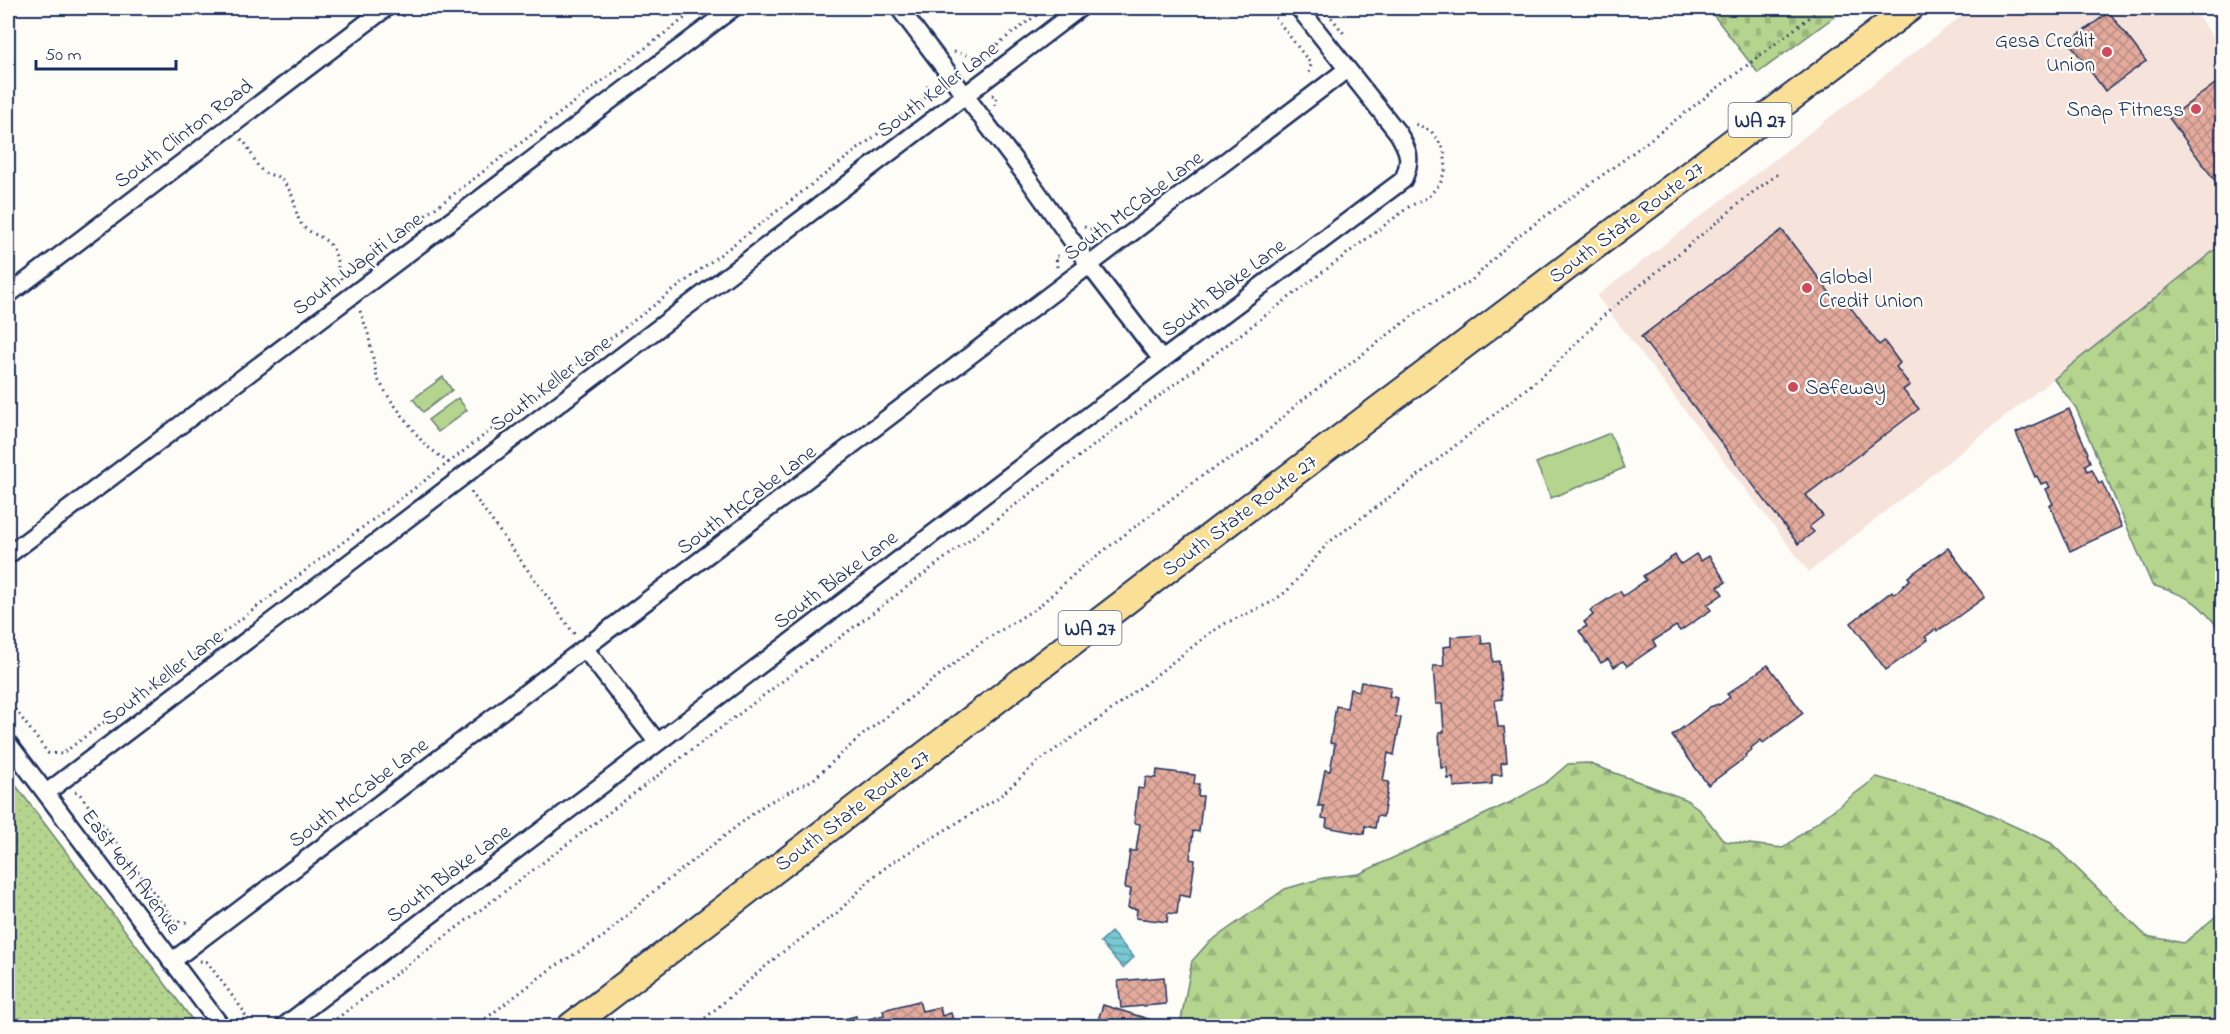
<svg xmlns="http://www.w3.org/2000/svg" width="2230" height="1034" font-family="'Indie Flower',sans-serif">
<defs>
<pattern id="grass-dots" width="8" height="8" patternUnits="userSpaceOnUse" patternTransform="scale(1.5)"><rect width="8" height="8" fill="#b5d48e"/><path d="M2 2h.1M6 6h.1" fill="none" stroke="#9bb67d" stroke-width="1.8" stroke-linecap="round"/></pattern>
<pattern id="forest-firs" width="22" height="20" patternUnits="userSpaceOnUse" patternTransform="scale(1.5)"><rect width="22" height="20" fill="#b5d48e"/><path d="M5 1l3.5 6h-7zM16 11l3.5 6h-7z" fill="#9bb67d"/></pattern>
<pattern id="cemetery-stones" width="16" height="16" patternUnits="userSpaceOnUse" patternTransform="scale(1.5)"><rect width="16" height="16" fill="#b5d48e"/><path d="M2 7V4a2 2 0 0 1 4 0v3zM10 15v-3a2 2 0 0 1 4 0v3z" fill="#9bb67d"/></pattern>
<pattern id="water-rules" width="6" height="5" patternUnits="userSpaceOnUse" patternTransform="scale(1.5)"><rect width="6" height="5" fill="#78c9d2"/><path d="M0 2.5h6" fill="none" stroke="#62a4ae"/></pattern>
<pattern id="building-cross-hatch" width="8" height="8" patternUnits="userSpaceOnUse" patternTransform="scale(1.5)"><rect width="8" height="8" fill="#e4ab9d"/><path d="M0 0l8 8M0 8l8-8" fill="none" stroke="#b88c83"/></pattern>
</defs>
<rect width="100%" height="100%" fill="#fdfcf7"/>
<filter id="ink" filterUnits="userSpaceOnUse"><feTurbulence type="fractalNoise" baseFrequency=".0167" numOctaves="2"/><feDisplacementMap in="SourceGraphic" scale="12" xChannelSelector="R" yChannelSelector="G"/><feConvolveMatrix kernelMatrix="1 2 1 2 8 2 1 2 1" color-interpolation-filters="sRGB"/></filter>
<g filter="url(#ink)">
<polygon fill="#f6e4dc" points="1972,8 2192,8 2222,48 2222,245 1809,572 1597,296"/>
<polygon fill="url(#grass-dots)" stroke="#688276" stroke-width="1.5" points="8,775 197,1026 8,1026"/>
<g fill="url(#forest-firs)" stroke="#688276" stroke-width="1.5">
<path d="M2222 244V633C2198 600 2190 597 2152 585L2076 408 2054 379Z"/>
<polygon points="1588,763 1685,799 1698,808 1724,841 1783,848 1877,777 1959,801 2051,843 2146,936 2184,943 2222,911 2222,1026 1183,1026 1181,1020 1192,961 1208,943 1285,889 1323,878 1359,874 1513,801 1547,782 1568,764"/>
</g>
<polygon fill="url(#cemetery-stones)" stroke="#688276" stroke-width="1.5" points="1708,8 1846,8 1758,73"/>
<g fill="#b5d48e" stroke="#688276" stroke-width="1.5">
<polygon points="443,377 452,390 423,412 413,399"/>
<polygon points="458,398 467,410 438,432 428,420"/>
<polygon points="1610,433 1624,468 1551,498 1536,463"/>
</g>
<polygon fill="url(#water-rules)" stroke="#538ba4" stroke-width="1.5" points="1111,932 1134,957 1123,968 1100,942"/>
<g fill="url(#building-cross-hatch)" stroke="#1b2f5e" stroke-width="1.5">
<polygon points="2109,12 2146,61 2105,91 2069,42"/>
<polygon points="2215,84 2222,94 2221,189 2169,118"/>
<polygon points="1782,230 1836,301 1842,296 1879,345 1884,341 1900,363 1896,367 1910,385 1903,390 1919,409 1806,495 1823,516 1809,527 1814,532 1798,544 1641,337"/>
<polygon points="2069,409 2088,453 2087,454 2090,462 2085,465 2087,471 2092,469 2099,484 2102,482 2122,527 2070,551 2050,505 2053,504 2046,489 2050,487 2047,482 2041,484 2037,476 2035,477 2016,433"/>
<polygon points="1948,548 1985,597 1945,626 1937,631 1936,629 1925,637 1928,640 1886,670 1851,623 1892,591 1894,594 1904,586 1903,585 1910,580 1908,577"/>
<polygon points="1696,554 1701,561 1709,556 1726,582 1718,587 1723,594 1707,605 1711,610 1680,631 1676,626 1653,641 1656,646 1627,666 1623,661 1614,667 1608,659 1601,663 1579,631 1587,626 1584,622 1593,615 1590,611 1620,591 1623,596 1646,580 1643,576 1675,555 1681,564"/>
<polygon points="1481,635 1482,644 1491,643 1493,662 1499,661 1502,699 1495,700 1498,727 1504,727 1507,762 1501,763 1502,775 1492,775 1492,784 1454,787 1453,778 1448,779 1447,767 1441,768 1439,732 1444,732 1442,704 1436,704 1433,666 1444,666 1443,647 1451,646 1451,637"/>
<polygon points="1768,665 1803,713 1763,743 1761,740 1751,748 1752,750 1745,755 1746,757 1708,785 1672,736 1710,707 1718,704 1719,705 1730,697 1727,694"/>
<polygon points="1361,682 1391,687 1389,696 1398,698 1395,716 1401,718 1394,755 1388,753 1383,781 1389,782 1383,817 1377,816 1375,828 1365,826 1364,834 1326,827 1327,819 1322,818 1324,806 1318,806 1325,770 1330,771 1335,744 1330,743 1336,706 1347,708 1350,689 1359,691"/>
<polygon points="1157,770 1195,775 1194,784 1199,784 1198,796 1203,796 1199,832 1193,831 1190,859 1195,860 1190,897 1179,895 1177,914 1168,913 1167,922 1136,918 1137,909 1128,908 1131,889 1125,888 1130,851 1136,851 1140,824 1134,823 1138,788 1144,789 1146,777 1156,778"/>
<polygon points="1164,977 1166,1004 1121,1008 1118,981"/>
<polygon points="919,1001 922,1011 940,1007 942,1016 951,1013 955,1026 822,1026 821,1025 856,1016 857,1022 884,1015 883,1010"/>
<polygon points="1103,1005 1158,1022 1156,1026 1096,1026"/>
</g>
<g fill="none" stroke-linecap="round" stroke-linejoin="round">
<g stroke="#1b2f5e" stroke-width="21">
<g id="minor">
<polyline points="899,8 1029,180 1090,266 1162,360"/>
<polyline points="8,295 386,8"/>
<polyline points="8,555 733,8"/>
<polyline points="585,649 657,742"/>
<polyline points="8,743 221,1026"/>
<polyline points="46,793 1080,8"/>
<polyline points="171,962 1346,70"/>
<path d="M284 1026 1162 360 1403 180C1412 160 1409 151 1398 133L1299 8"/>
</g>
</g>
<g stroke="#1b2f5e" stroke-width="30">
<polyline id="primary" points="571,1026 1220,529 1910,8"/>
</g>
<g stroke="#1b2f5e" stroke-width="3" stroke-dasharray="1.5 4.5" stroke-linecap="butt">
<polyline points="1268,8 1311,64 1309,74"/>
<polyline points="1324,8 1345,35"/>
<polyline points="402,16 412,8"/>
<polyline points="954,52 979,58 1046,8"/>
<polyline points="992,95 996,96 995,106"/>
<path d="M241 139C252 148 253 165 265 173 269 175 274 175 278 177 282 179 287 187 290 191 297 202 294 220 306 229 317 237 327 237 334 251 339 261 336 272 343 282"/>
<polyline points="1084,227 1104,231"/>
<polyline points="392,241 698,8"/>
<polyline points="1057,267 1056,256 1063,256"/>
<polyline points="360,311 368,333 377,378 390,399 424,444 449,463"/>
<polyline points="471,492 575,635"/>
<polyline points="8,700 48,753 62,754 448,463 926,97 928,86 935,86"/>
<polyline points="75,792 79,793 174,920 191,923"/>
<polyline points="200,961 207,962 245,1013 245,1023"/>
<polyline points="327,1026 1410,206 1427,198 1440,184 1446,168 1444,149 1431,131 1413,123"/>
<polyline points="476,1026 552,968 603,937 654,891 764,805 814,779 860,737 982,642 1038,607 1081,568 1204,474 1251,446 1296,405 1423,308 1471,281 1515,238 1622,161 1822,8"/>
<polyline points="696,1026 780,954 837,913 873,877 893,862 999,797 1039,761 1110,711 1210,633 1226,623 1272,602 1287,591 1328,543 1415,478 1552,368 1602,317 1752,193 1778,174"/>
</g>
<use href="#minor" stroke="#fdfcf7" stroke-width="16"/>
<use href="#primary" stroke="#fadf96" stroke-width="26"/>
</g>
</g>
<g fill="#d1495b" stroke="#fdfcf7" stroke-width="2">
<circle cx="2107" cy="52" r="6"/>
<circle cx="2196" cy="109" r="6"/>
<circle cx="1807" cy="288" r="6"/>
<circle cx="1793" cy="387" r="6"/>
</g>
<g text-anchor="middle" stroke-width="4.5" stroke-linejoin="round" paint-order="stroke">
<g fill="#fdfcf7" stroke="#5f6c8c" stroke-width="1.5">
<rect x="1728.5" y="103" width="63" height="34" rx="4.5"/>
<rect x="1058.5" y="611" width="63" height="34" rx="4.5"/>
</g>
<g font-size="20" font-weight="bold" fill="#1b2f5e">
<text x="1760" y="127">WA 27</text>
<text x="1090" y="635">WA 27</text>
</g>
<g font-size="21" fill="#1b2f5e" stroke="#fdfcf7" text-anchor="end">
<text x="2095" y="47">Gesa Credit<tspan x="2095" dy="24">Union</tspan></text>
<text x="2184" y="116">Snap Fitness</text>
<text x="1819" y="283" text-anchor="start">Global<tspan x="1819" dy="24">Credit Union</tspan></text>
<text x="1805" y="394" text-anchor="start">Safeway</text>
</g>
<g font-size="21" fill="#1b2f5e" stroke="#fdfcf7">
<text transform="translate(937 89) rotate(-37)" y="7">South Keller Lane</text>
<text transform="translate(183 133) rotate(-37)" y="7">South Clinton Road</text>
<text transform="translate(1133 205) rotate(-37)" y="7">South McCabe Lane</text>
<text transform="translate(1626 222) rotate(-37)" y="7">South State Route 27</text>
<text transform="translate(357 263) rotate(-37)" y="7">South Wapiti Lane</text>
<text transform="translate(1223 287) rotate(-37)" y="7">South Blake Lane</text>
<text transform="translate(550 383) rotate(-37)" y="7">South Keller Lane</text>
<text transform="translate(746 499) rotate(-37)" y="7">South McCabe Lane</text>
<text transform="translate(1239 515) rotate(-37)" y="7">South State Route 27</text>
<text transform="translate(835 579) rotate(-37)" y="7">South Blake Lane</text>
<text transform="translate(162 677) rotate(-37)" y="7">South Keller Lane</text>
<text transform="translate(358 792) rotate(-37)" y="7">South McCabe Lane</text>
<text transform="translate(852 810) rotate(-37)" y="7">South State Route 27</text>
<text transform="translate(132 871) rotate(53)" y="7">East 40th Avenue</text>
<text transform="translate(448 873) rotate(-37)" y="7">South Blake Lane</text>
</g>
</g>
<rect width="2230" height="1034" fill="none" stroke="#fdfcf7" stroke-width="30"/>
<rect x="15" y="15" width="2200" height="1004" fill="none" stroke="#1b2f5e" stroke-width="2" filter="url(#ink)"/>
<path d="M36 60v9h140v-9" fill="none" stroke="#1b2f5e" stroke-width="3"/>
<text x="45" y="60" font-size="18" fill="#1b2f5e" stroke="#fdfcf7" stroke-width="4.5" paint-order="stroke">50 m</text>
</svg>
